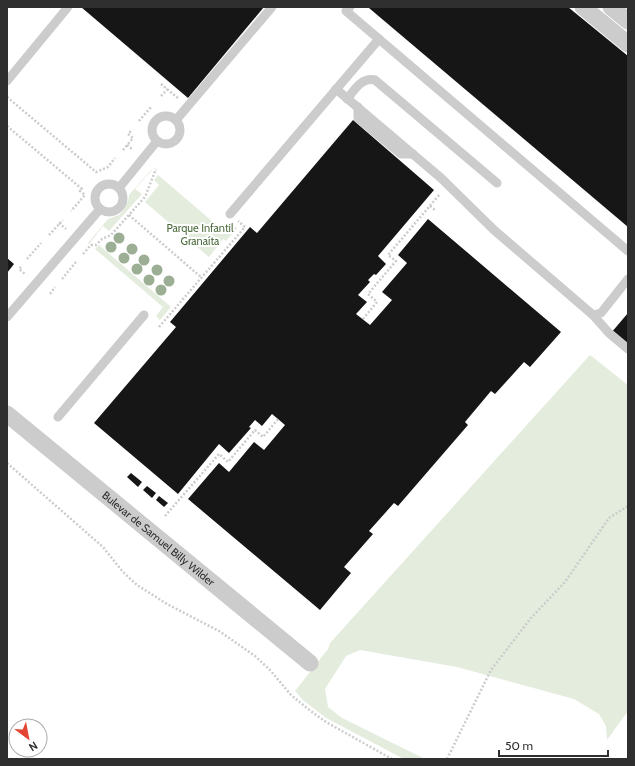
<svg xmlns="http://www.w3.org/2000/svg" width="635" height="766" font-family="Cabin,sans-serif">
<rect width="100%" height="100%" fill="#fff"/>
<g fill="#e3ecdd">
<polygon points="151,170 152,170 135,189 142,194 109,231 103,226 89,244 88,243 108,219 119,215 123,211 128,201 129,195"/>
<polygon points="158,175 226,233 233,225 237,228 226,241 223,239 209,257 145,202 159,185 154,180"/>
<polygon points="99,245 171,307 160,320 156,316 163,307 95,249"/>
<polygon points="590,355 628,385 628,711 607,740 606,726 599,714 574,699 457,667 360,650 346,656 325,689 328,707 342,718 425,759 404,759 326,718 303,700 295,691 328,649 330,643"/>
</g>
<g fill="#161616">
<polygon points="81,7 264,7 188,98"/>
<polygon points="370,7 568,7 628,56 628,227 369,8"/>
<polygon points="353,120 434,190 378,256 386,264 376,275 374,274 368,280 370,282 358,295 367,302 356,314 370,325 392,300 382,292 407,263 398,255 428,219 561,332 530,367 524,362 495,394 491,391 465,422 468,425 398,506 394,503 369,531 373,534 344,567 351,573 320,610 188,499 219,463 229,472 254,442 264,450 285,425 278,419 272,414 262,426 255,420 249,427 251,428 229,453 219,444 178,494 94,423 176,327 170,322 250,227 257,233"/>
<polygon points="7,258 14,264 7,273"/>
<polygon points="628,313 628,347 611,333"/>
<polygon points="131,473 142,482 138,487 127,477"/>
<polygon points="147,486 156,493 152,498 143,490"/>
<polygon points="159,496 168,503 164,507 156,500"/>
</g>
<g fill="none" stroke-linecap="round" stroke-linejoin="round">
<g stroke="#ccc" stroke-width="2.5" stroke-dasharray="2 2" stroke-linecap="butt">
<polyline points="161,84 179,99"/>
<polyline points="161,96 168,89"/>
<polyline points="7,97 96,172 108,167 115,158"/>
<polyline points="139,121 152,106"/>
<polyline points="7,126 82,189 80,191 85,195 71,211"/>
<polyline points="127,145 132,149"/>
<polyline points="123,150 133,138 128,134 132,130"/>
<polyline points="430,206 435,210"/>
<polyline points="129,215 202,278"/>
<polyline points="59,223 66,229"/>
<polyline points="49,235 63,220"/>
<polyline points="83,254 91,245 96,245 102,239 111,235 145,197 156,169"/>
<polyline points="27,259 41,243"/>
<polyline points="21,267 19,269 26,275"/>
<polyline points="62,279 76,262"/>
<polyline points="50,294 55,287"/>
<polyline points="363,319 377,302 368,294 396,261 388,255 440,194"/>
<polyline points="159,327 245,227 238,221"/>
<polyline points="7,463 103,547 123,572 137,585 167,604 219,631 255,656 270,670 291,695 308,709 326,722 392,759"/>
<polyline points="165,516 219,454 228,462 255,430 263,437 278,419"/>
<polyline points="447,759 491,670 531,618 565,582 609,518 628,506"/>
</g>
<g stroke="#ccc" stroke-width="9">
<polyline points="350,7 346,11 628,251"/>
<polyline points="7,81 68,7"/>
<polyline points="336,89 441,178 494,230 593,315 609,333 628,349"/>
<path d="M347 99C355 89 362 77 375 80L497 183"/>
<polyline points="358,107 358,118 401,154 413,154"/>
<circle cx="166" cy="130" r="14"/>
<polyline points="176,120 272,7"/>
<circle cx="109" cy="198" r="14"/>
<polyline points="119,188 157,141"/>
<polyline points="230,214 379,39"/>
<polyline points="593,315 601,313 628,279"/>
<polyline points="7,317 100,209"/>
<polyline points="58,417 144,315"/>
</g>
<g stroke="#ccc" stroke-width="17">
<polyline points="583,7 628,44"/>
<polyline points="611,7 628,21"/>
<path id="s1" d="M7 414 310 663"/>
</g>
</g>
<g fill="#9cae94">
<circle cx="119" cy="238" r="5.5"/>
<circle cx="111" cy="247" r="5.5"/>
<circle cx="132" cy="249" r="5.5"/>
<circle cx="124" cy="258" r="5.5"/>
<circle cx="144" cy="260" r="5.5"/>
<circle cx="137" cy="269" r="5.5"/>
<circle cx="157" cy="270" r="5.5"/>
<circle cx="149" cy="280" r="5.5"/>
<circle cx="169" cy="281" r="5.5"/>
<circle cx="161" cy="290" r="5.5"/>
</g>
<g text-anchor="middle" stroke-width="4" stroke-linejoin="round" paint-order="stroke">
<g font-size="11" fill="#4b6b3d" stroke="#fff">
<text x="200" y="232">Parque Infantil<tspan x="200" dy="13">Granaíta</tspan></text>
</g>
<g font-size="11" fill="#2f2f2f" stroke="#fff">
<text dy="4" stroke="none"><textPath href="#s1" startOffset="196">Bulevar de Samuel Billy Wilder</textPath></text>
</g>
</g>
<rect width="635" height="766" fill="none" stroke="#2f2f2f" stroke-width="16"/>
<g transform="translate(28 738) rotate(148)"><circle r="19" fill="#ffffff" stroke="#acacac"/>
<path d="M0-3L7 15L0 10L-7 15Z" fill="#e44433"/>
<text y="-6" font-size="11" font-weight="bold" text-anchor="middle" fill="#2f2f2f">N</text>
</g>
<path d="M499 750v6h109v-6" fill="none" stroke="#2f2f2f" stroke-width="2"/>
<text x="505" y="750" font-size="12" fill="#2f2f2f" stroke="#ffffff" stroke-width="3" paint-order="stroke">50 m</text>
</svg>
